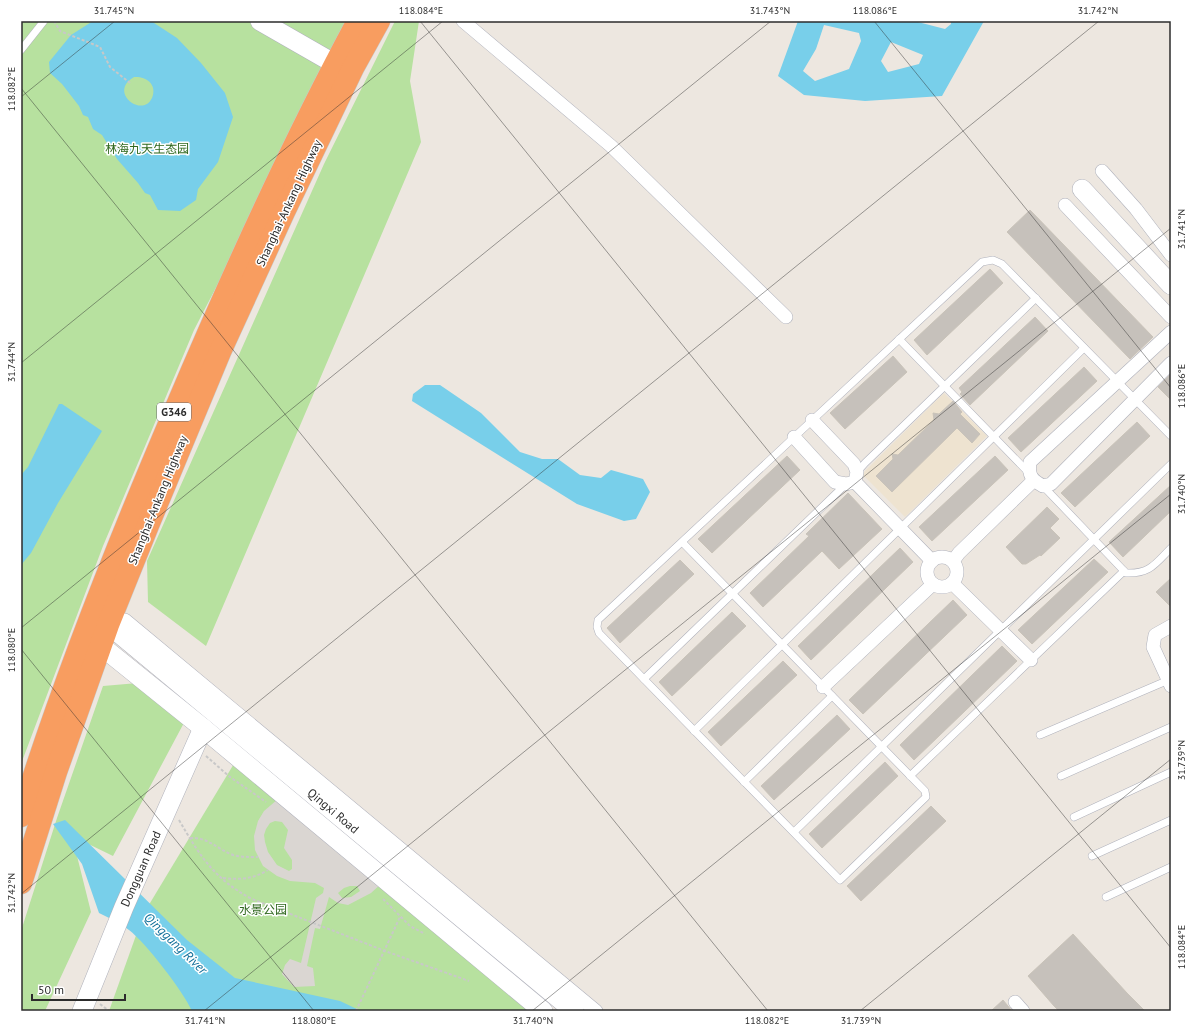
<svg xmlns="http://www.w3.org/2000/svg" width="1192" height="1032" font-family="'PT Sans','Noto Sans SC',sans-serif">
<rect width="100%" height="100%" fill="#ede7e0"/>
<polygon fill="#eee3d0" points="944,393 987,436 905,517 862,474"/>
<g fill="#b7e19f">
<polygon points="21,21 354,21 194,330 103,546 21,764"/>
<polygon points="395,21 419,21 410,81 421,142 206,646 148,602 147,561 324,164"/>
<polygon points="138,683 186,719 113,856 72,836 91,912 45,1011 21,1011 21,931 57,818 103,686"/>
<polygon points="238,757 543,1011 109,1011 144,913"/>
</g>
<path fill="#dad6d2" fill-rule="evenodd" d="M278 799 382 883 371 893 348 905 338 903 329 897 320 929 315 928 307 966 313 968 315 986 294 987 282 974 285 965 290 959 301 963 316 898 323 893 324 888 315 883 290 881 277 876 263 866 255 850 254 836 258 821 264 811ZM275 821 282 822 288 830 284 848 292 860V869L289 871 277 865 268 852 265 842 264 835 266 829 270 823ZM350 886H357L360 891 351 897 342 898 338 893 344 888Z"/>
<g fill="#78cfea" fill-rule="evenodd">
<path d="M93 21H151L177 38 201 63 225 93 233 117 218 162 198 189 196 200 180 211 158 210 150 195 145 193 138 183 117 159 102 135 93 129 88 117 83 115 79 106 62 84 50 73 49 62 71 35ZM134 77C145 76 156 83 153 95 146 121 106 93 134 77Z"/>
<path d="M798 21H914L945 29 951 24V21H984L942 96 865 101 804 95 778 76ZM824 25 859 33 861 41 849 69 815 81 803 71 816 49ZM891 42 923 55 919 64 888 72 881 61Z"/>
<polygon points="425,385 440,385 481,413 520,452 542,459 558,459 580,475 601,478 611,470 643,479 650,492 636,519 624,521 577,504 412,401 413,394"/>
<polygon points="59,404 62,404 102,431 58,503 31,553 21,565 21,475 28,467"/>
<path d="M65 820 187 940 235 978 340 1001 361 1011H289L286 1010 192 1011C183 991 146 943 129 930 120 923 109 918 99 913L82 864 53 824Z"/>
</g>
<g fill="#c6c1bb" stroke="#c9c3b9">
<polygon points="1030,210 1153,337 1130,359 1007,232"/>
<polygon points="990,269 1003,283 927,355 914,340"/>
<polygon points="1035,317 1048,331 970,405 960,394 962,392 959,388"/>
<polygon points="893,356 907,372 845,429 830,413"/>
<polygon points="1084,367 1097,381 1021,452 1008,438"/>
<polygon points="1171,374 1171,400 1158,387"/>
<polygon points="953,401 962,412 960,414 980,434 972,443 957,428 892,492 876,476 893,459 892,454 898,455 934,420 933,413 939,414"/>
<polygon points="1137,422 1150,436 1075,507 1061,493"/>
<polygon points="787,456 800,470 712,553 698,539"/>
<polygon points="995,456 1008,470 932,541 919,527"/>
<polygon points="1171,485 1171,511 1123,557 1109,542"/>
<polygon points="848,493 882,529 839,569 822,551 763,607 750,593 809,536 806,534"/>
<polygon points="1047,507 1059,519 1050,528 1060,538 1041,556 1040,555 1026,564 1022,564 1006,547"/>
<polygon points="900,548 913,562 811,660 798,646"/>
<polygon points="1094,559 1108,572 1032,644 1018,630"/>
<polygon points="680,560 694,574 620,643 607,628"/>
<polygon points="1171,578 1171,607 1156,592"/>
<polygon points="953,600 967,615 863,714 849,700"/>
<polygon points="732,612 746,626 672,696 659,682"/>
<polygon points="1002,646 1017,661 914,760 900,745"/>
<polygon points="783,661 797,675 721,746 708,732"/>
<polygon points="837,715 850,729 774,800 761,786"/>
<polygon points="885,762 898,776 822,848 809,834"/>
<polygon points="931,806 946,821 861,901 847,886"/>
<polygon points="1073,934 1127,993 1145,1011 1059,1011 1054,1006 1028,976"/>
<polygon points="1003,1000 1012,1011 991,1011"/>
</g>
<g fill="none" stroke-linecap="round" stroke-linejoin="round">
<g stroke="#b0b2bc" stroke-width="8">
<g id="lane">
<polyline points="21,50 44,21"/>
<polyline points="899,339 1028,472"/>
<polyline points="857,472 865,463 1036,298"/>
<path d="M1043 486 1126 573C1150 574 1155 564 1171 548"/>
<path d="M682 542 925 791 926 797 840 880 599 633 597 627 598 620C726 500 854 381 982 262L993 260 1002 264 1171 436"/>
<polyline points="644,679 846,484"/>
<polyline points="694,731 1084,348"/>
<polyline points="1040,735 1171,679"/>
<polyline points="910,776 1124,571"/>
<polyline points="1061,776 1171,727"/>
<polyline points="744,782 832,696"/>
<polyline points="1074,817 1171,772"/>
<polyline points="794,832 1171,464"/>
<polyline points="1092,856 1171,820"/>
<polyline points="1106,897 1171,867"/>
</g>
</g>
<g stroke="#b0b2bc" stroke-width="14">
<g id="street">
<polyline points="463,21 611,146 786,317"/>
<polyline points="1102,171 1136,209 1171,255"/>
<polyline points="1065,205 1171,317"/>
<path d="M1171 332 1030 462C1028 476 1032 480 1043 486L1051 484 1171 363"/>
<polyline points="794,437 835,482 846,484 855,482 857,472 854,464 812,420"/>
<polyline points="855,482 932,561"/>
<circle cx="942" cy="572" r="15"/>
<polyline points="953,561 959,553 1033,481"/>
<polyline points="952,583 1031,660"/>
<polyline points="125,620 596,1011"/>
<polyline points="1171,626 1155,635 1153,647 1171,686"/>
<polyline points="823,687 933,584"/>
<polyline points="1015,1002 1023,1011"/>
</g>
</g>
<g stroke="#b0b2bc" stroke-width="20">
<g id="secondary">
<polyline points="260,21 335,64"/>
<polyline points="1082,189 1171,285"/>
<polyline points="98,616 574,1011"/>
<polyline points="90,637 203,728 543,1011"/>
<polyline points="82,1011 124,907 203,728"/>
</g>
</g>
<g stroke="#c8c8c8" stroke-width="23">
<g id="highway">
<path d="M21 816C64 678 118 543 175 410 231 278 290 147 358 21"/>
<polyline points="21,883 56,772 108,625 149,523 220,352 284,212 353,68 379,21"/>
</g>
</g>
<g stroke="#c8c8c8" stroke-width="2" stroke-dasharray="3 2" stroke-linecap="butt">
<polyline points="54,21 60,31 100,47 110,67 130,83"/>
<polyline points="206,756 230,777 266,802"/>
<path d="M179 820C200 856 214 879 252 899L385 951 469 981"/>
<path d="M190 838C208 837 217 849 233 855 241 857 249 857 258 857"/>
<path d="M223 878C240 880 253 879 268 870"/>
<polyline points="383,899 410,926 425,934"/>
<polyline points="100,1004 109,1011"/>
<polyline points="356,1011 400,917"/>
</g>
<use href="#lane" stroke="#fff" stroke-width="7"/>
<use href="#street" stroke="#fff" stroke-width="13"/>
<use href="#secondary" stroke="#fff" stroke-width="19"/>
<use href="#highway" stroke="#f89d60" stroke-width="22"/>
</g>
<path fill="none" stroke="#2c2c2c" stroke-width="1" stroke-opacity="0.45" d="M420 21 1171 948M874 21 1171 388M21 88 768 1011M21 97 115 21M21 363 443 21M21 628 771 21M21 649 314 1011M21 894 1099 21M204 1011 1171 228M532 1011 1171 494M860 1011 1171 759"/>
<g text-anchor="middle" stroke-width="3" stroke-linejoin="round" paint-order="stroke">
<rect fill="#fff" stroke="#6b6b6b" stroke-width="1" x="157" y="403" width="34" height="18" rx="3"/>
<g font-size="11" font-weight="bold" fill="#2c2c2c">
<text x="174" y="416">G346</text>
</g>
<g font-size="12" fill="#2f681e" stroke="#fff">
<text x="147" y="153">林海九天生态园</text>
<text x="263" y="914">水景公园</text>
</g>
<g font-size="12" fill="#2c2c2c" stroke="#fff">
<text transform="translate(289 203) rotate(-65)" y="4">Shanghai-Ankang Highway</text>
<text transform="translate(158 500) rotate(-68)" y="4">Shanghai-Ankang Highway</text>
<text transform="translate(333 811) rotate(40)" y="4">Qingxi Road</text>
<text transform="translate(141 869) rotate(-66)" y="4">Dongguan Road</text>
</g>
<g font-size="13" font-style="italic" fill="#13709a" stroke="#fff">
<text transform="translate(176 943) rotate(44)" y="5">Qinggang River</text>
</g>
</g>
<rect width="1192" height="1032" fill="none" stroke="#ffffff" stroke-width="44"/>
<path d="M32 994v6h93v-6" fill="none" stroke="#2c2c2c" stroke-width="2"/>
<text x="38" y="994" font-size="12" fill="#2c2c2c" stroke="#ffffff" stroke-width="3" paint-order="stroke">50 m</text>
<rect x="22" y="22" width="1148" height="988" fill="none" stroke="#2c2c2c" stroke-width="1.5"/>
<g font-size="10" text-anchor="middle" fill="#2c2c2c">
<text x="114" y="14">31.745°N</text>
<text x="421" y="14">118.084°E</text>
<text x="770" y="14">31.743°N</text>
<text x="875" y="14">118.086°E</text>
<text x="1098" y="14">31.742°N</text>
<text transform="translate(11 89) rotate(-90)" y="4">118.082°E</text>
<text transform="translate(1181 229) rotate(-90)" y="4">31.741°N</text>
<text transform="translate(11 362) rotate(-90)" y="4">31.744°N</text>
<text transform="translate(1181 386) rotate(-90)" y="4">118.086°E</text>
<text transform="translate(1181 494) rotate(-90)" y="4">31.740°N</text>
<text transform="translate(11 650) rotate(-90)" y="4">118.080°E</text>
<text transform="translate(1181 760) rotate(-90)" y="4">31.739°N</text>
<text transform="translate(11 893) rotate(-90)" y="4">31.742°N</text>
<text transform="translate(1181 947) rotate(-90)" y="4">118.084°E</text>
<text x="205" y="1024">31.741°N</text>
<text x="314" y="1024">118.080°E</text>
<text x="533" y="1024">31.740°N</text>
<text x="767" y="1024">118.082°E</text>
<text x="861" y="1024">31.739°N</text>
</g>
</svg>
